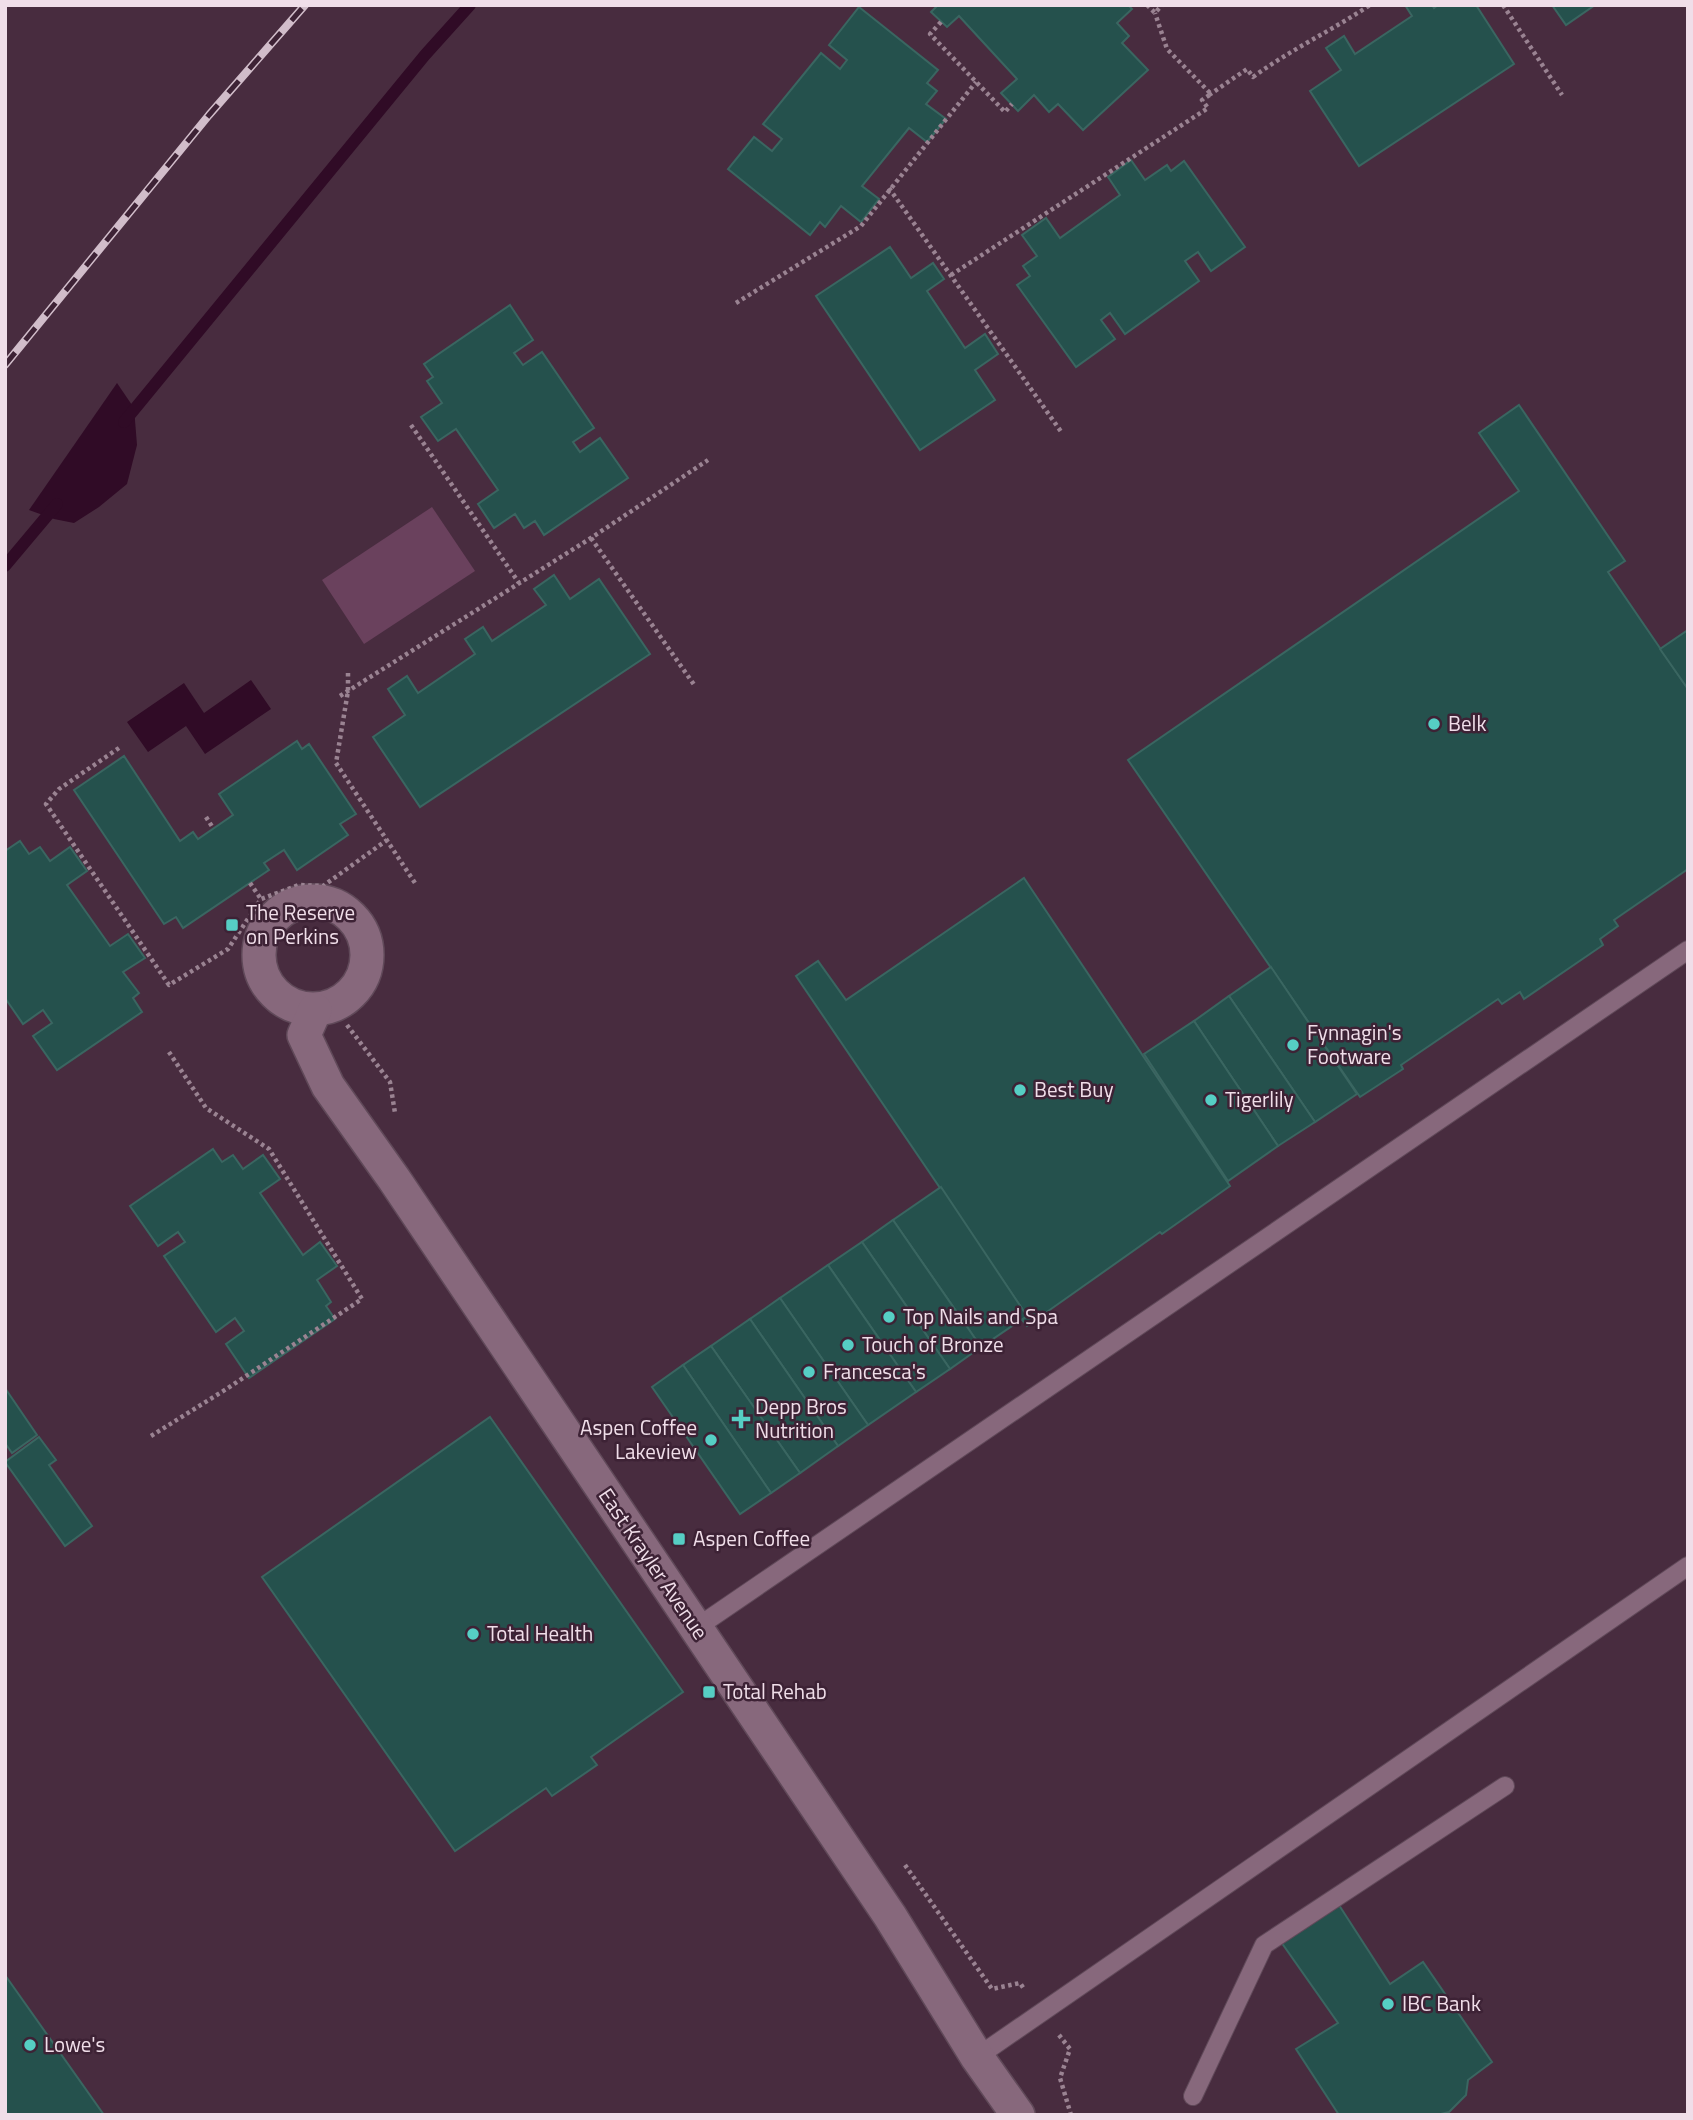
<svg xmlns="http://www.w3.org/2000/svg" width="1693" height="2120" font-family="'Titillium Web',sans-serif">
<rect width="100%" height="100%" fill="#482c3f"/>
<polygon fill="#6a415d" points="432,507 475,571 364,644 322,580"/>
<g fill="#300b26">
<polygon points="117,383 134,408 137,445 127,484 99,507 74,523 54,519 29,510"/>
<polygon points="251,680 271,709 205,754 186,726 148,752 127,722 184,683 204,713"/>
</g>
<g fill="none" stroke-linecap="round" stroke-linejoin="round">
<g stroke="#300b26" stroke-width="12">
<polyline points="124,422 425,55 470,5"/>
<polyline points="5,566 57,504"/>
</g>
</g>
<g fill="#25514d" stroke="#3a6661" stroke-width="2">
<polygon points="938,5 1128,5 1132,9 1117,23 1129,36 1122,43 1148,70 1083,130 1058,104 1049,112 1034,95 1018,111 1001,93 1017,79 959,16 947,27 931,12"/>
<polygon points="1405,5 1432,5 1434,8 1438,5 1476,5 1514,64 1359,166 1310,91 1341,70 1326,48 1344,36 1355,54 1412,16"/>
<polygon points="1552,5 1595,5 1566,25"/>
<polygon points="859,7 938,70 927,83 937,91 926,104 946,119 927,142 909,128 862,186 879,199 861,222 841,206 825,227 820,222 810,235 728,169 754,137 772,151 782,139 763,124 821,53 840,69 847,60 829,45"/>
<polygon points="1131,160 1145,180 1167,165 1171,171 1184,161 1245,247 1211,271 1198,252 1185,261 1199,281 1125,334 1110,313 1101,320 1115,339 1076,367 1017,285 1030,276 1023,266 1037,256 1022,235 1046,218 1060,238 1120,195 1108,177"/>
<polygon points="890,247 911,278 933,263 944,279 927,291 965,348 985,334 998,354 975,370 995,400 920,450 816,296"/>
<polygon points="510,305 533,340 514,353 523,365 542,352 594,428 573,442 580,452 600,438 628,478 544,535 535,521 524,528 515,514 494,528 478,504 498,490 456,429 438,441 421,417 442,403 427,381 433,377 424,364"/>
<polygon points="1519,405 1625,561 1608,572 1688,689 1688,869 1614,920 1618,926 1600,939 1603,945 1524,999 1520,992 1502,1004 1498,999 1401,1065 1403,1069 1360,1097 1128,760 1519,491 1479,433"/>
<polygon points="554,575 570,599 599,579 650,654 420,807 373,737 405,715 388,689 407,676 418,693 475,654 465,639 483,627 492,641 546,605 534,589"/>
<polygon points="1688,630 1688,689 1660,649"/>
<polygon points="297,741 302,749 309,744 356,814 340,824 348,835 297,870 284,850 264,863 269,870 183,928 176,917 164,924 74,790 124,756 180,841 193,832 198,839 233,815 219,794"/>
<polygon points="20,841 29,854 40,847 50,861 70,847 87,871 67,885 110,946 128,934 145,958 123,972 139,993 133,998 142,1012 57,1070 33,1036 52,1023 43,1010 23,1024 5,998 5,851"/>
<polygon points="1024,878 1230,1186 1162,1234 1160,1232 1027,1326 1022,1320 1027,1316 796,976 818,961 846,1000"/>
<polygon points="1271,967 1357,1094 1315,1122 1229,996"/>
<polygon points="1229,996 1315,1122 1278,1146 1194,1021"/>
<polygon points="1194,1021 1278,1146 1228,1181 1144,1054"/>
<polygon points="213,1149 222,1162 233,1155 243,1169 263,1155 280,1179 260,1193 303,1255 320,1242 337,1266 317,1280 331,1302 326,1306 335,1319 249,1378 226,1344 244,1331 235,1318 216,1332 164,1256 185,1242 178,1232 158,1246 130,1206"/>
<polygon points="941,1187 1027,1316 981,1347 893,1220"/>
<polygon points="893,1220 981,1347 950,1369 862,1242"/>
<polygon points="862,1242 950,1369 916,1392 828,1265"/>
<polygon points="828,1265 916,1392 868,1425 780,1298"/>
<polygon points="780,1298 868,1425 838,1446 750,1319"/>
<polygon points="750,1319 838,1446 800,1473 711,1346"/>
<polygon points="711,1346 800,1473 771,1493 683,1365"/>
<polygon points="683,1365 771,1493 740,1514 652,1387"/>
<polygon points="5,1388 37,1435 12,1453 5,1443"/>
<polygon points="490,1417 683,1692 591,1757 597,1765 552,1796 546,1788 455,1851 262,1577"/>
<polygon points="39,1437 56,1460 49,1465 92,1526 65,1546 5,1462"/>
<polygon points="1337,1902 1390,1984 1423,1962 1492,2062 1468,2080 1466,2095 1449,2112 1437,2115 1339,2115 1296,2049 1338,2023 1279,1939"/>
<polygon points="5,1975 104,2115 5,2115"/>
</g>
<g fill="none" stroke-linecap="round" stroke-linejoin="round">
<g stroke="#604959" stroke-width="20">
<g id="service">
<polyline points="696,1628 1688,950"/>
<polyline points="977,2057 1688,1566"/>
<polyline points="1193,2096 1264,1945 1505,1786"/>
</g>
</g>
<g stroke="#604959" stroke-width="36">
<g id="minor">
<circle cx="313" cy="955" r="54"/>
<polyline points="315,1010 304,1035 328,1086 394,1179 890,1916 977,2057 1018,2115"/>
</g>
</g>
<g stroke="#9a8392" stroke-width="4.5" stroke-dasharray="3.5 3.5" stroke-linecap="butt">
<polyline points="1147,5 1155,13 1162,5"/>
<polyline points="1503,5 1562,95"/>
<polyline points="941,22 930,34 1005,112 1012,104"/>
<path d="M1209 95 1247 69 1253 77C1290 50 1331 31 1370 5"/>
<polyline points="889,188 1062,433"/>
<polyline points="951,275 1208,108 1202,100 1211,94 1167,49 1155,13"/>
<polyline points="736,303 861,226 976,82"/>
<polyline points="411,425 519,583"/>
<polyline points="591,538 695,686"/>
<polyline points="348,673 348,691 336,763 415,883"/>
<polyline points="340,696 591,538 708,460"/>
<polyline points="119,748 59,789 46,804 169,985 228,949 261,899 299,885 323,886 387,840"/>
<polyline points="206,817 213,828"/>
<polyline points="250,883 261,899"/>
<polyline points="347,1025 390,1082 395,1113"/>
<polyline points="151,1436 228,1388 362,1299 269,1149 206,1108 167,1049"/>
<polyline points="905,1865 992,1989 1020,1983 1024,1989"/>
<polyline points="1059,2035 1070,2049 1060,2078 1071,2115"/>
</g>
<use href="#service" stroke="#87687c" stroke-width="18"/>
<use href="#minor" stroke="#87687c" stroke-width="33"/>
<g stroke="#d1bdca" stroke-width="8">
<polyline id="rail" points="5,365 209,115 305,5"/>
</g>
<use href="#rail" stroke="#3d2235" stroke-width="5" stroke-dasharray="16" stroke-linecap="butt"/>
</g>
<g fill="#56cec4" stroke="#3d2235" stroke-width="2.5">
<circle cx="1434" cy="724" r="7"/>
<rect x="225" y="918" width="14" height="14" rx="3.5"/>
<circle cx="1293" cy="1045" r="7"/>
<circle cx="1020" cy="1090" r="7"/>
<circle cx="1211" cy="1100" r="7"/>
<circle cx="889" cy="1317" r="7"/>
<circle cx="848" cy="1345" r="7"/>
<circle cx="809" cy="1372" r="7"/>
<path d="M737.5 1408.5h7v7h7v7h-7v7h-7v-7h-7v-7h7z"/>
<circle cx="711" cy="1440" r="7"/>
<rect x="672" y="1532" width="14" height="14" rx="3.5"/>
<circle cx="473" cy="1634" r="7"/>
<rect x="702" y="1685" width="14" height="14" rx="3.5"/>
<circle cx="1388" cy="2004" r="7"/>
<circle cx="30" cy="2045" r="7"/>
</g>
<g text-anchor="middle" stroke-width="5" stroke-linejoin="round" paint-order="stroke">
<g font-size="21" fill="#f0dee9" stroke="#3d2235" text-anchor="start">
<text x="1448" y="731">Belk</text>
<text x="246" y="920">The Reserve<tspan x="246" dy="24">on Perkins</tspan></text>
<text x="1307" y="1040">Fynnagin's<tspan x="1307" dy="24">Footware</tspan></text>
<text x="1034" y="1097">Best Buy</text>
<text x="1225" y="1107">Tigerlily</text>
<text x="903" y="1324">Top Nails and Spa</text>
<text x="862" y="1352">Touch of Bronze</text>
<text x="823" y="1379">Francesca's</text>
<text x="755" y="1414">Depp Bros<tspan x="755" dy="24">Nutrition</tspan></text>
<text x="697" y="1435" text-anchor="end">Aspen Coffee<tspan x="697" dy="24">Lakeview</tspan></text>
<text x="693" y="1546">Aspen Coffee</text>
<text x="487" y="1641">Total Health</text>
<text x="723" y="1699">Total Rehab</text>
<text x="1402" y="2011">IBC Bank</text>
<text x="44" y="2052">Lowe's</text>
</g>
<g font-size="21" fill="#f0dee9" stroke="#3d2235">
<text transform="translate(653 1564) rotate(56)" y="7">East Krayler Avenue</text>
</g>
</g>
<rect width="1693" height="2120" fill="none" stroke="#f0dee9" stroke-width="14"/>
</svg>
